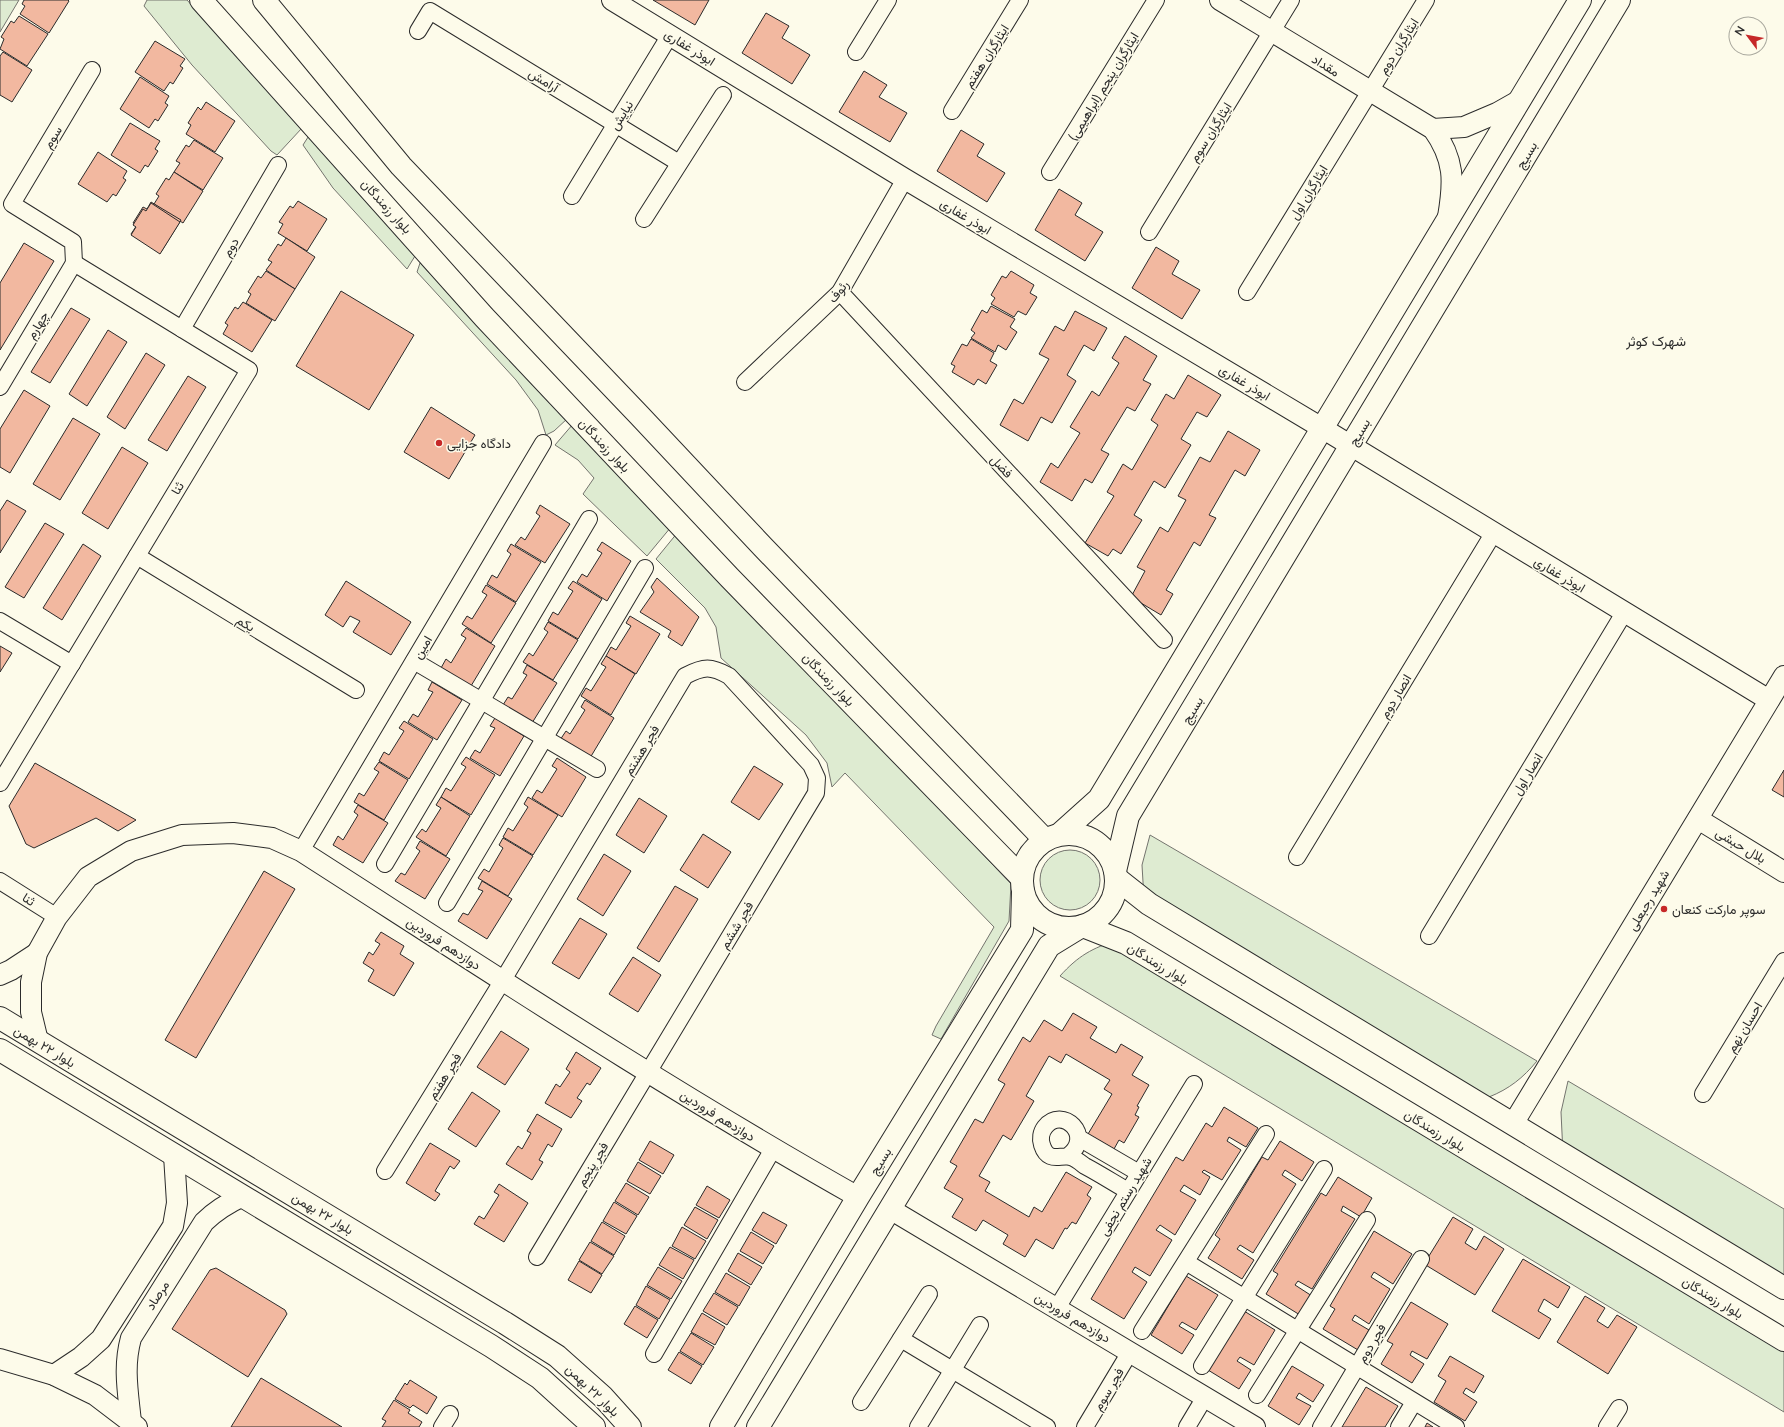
<svg xmlns="http://www.w3.org/2000/svg" width="1784" height="1427" font-family="Lato,Vazirmatn,sans-serif">
<rect width="100%" height="100%" fill="#fdfbea"/>
<g fill="#deebd1" stroke="#74746e">
<polygon points="0,0 19,0 0,32"/>
<polygon points="147,0 187,0 302,128 277,155 271,151 192,65 144,6"/>
<polygon points="310,134 415,256 407,269 333,188 303,145"/>
<polygon points="420,263 568,418 554,431 546,435 538,410 516,380 417,272"/>
<polygon points="573,424 671,527 647,556 583,494 594,478 578,460 555,445"/>
<polygon points="678,532 1011,884 1009,921 941,1039 932,1035 936,1026 994,927 845,773 832,787 827,763 806,735 721,658 716,627 705,608 656,559"/>
<path d="M1150 835 1537 1061C1523 1078 1509 1089 1489 1097L1144 899 1142 865Z"/>
<circle cx="1070" cy="880" r="30"/>
<path d="M1118 940 1784 1340V1412L1060 976C1078 956 1092 948 1118 940Z"/>
<polygon points="1568,1081 1784,1209 1784,1288 1563,1154 1561,1112"/>
</g>
<g fill="#f2b8a0" stroke="#2b2b2b">
<polygon points="24,0 68,0 69,1 49,33 20,14 25,6 22,4"/>
<polygon points="653,0 709,0 695,25"/>
<polygon points="766,13 789,26 782,38 810,55 792,84 742,53"/>
<polygon points="19,16 48,34 27,66 0,49 4,39 1,37 11,21 14,23"/>
<polygon points="155,41 185,59 180,66 183,68 173,84 170,82 164,91 135,72"/>
<polygon points="3,52 32,70 12,102 0,95 0,56"/>
<polygon points="864,71 887,85 879,97 907,113 890,142 839,112"/>
<polygon points="140,77 169,96 165,103 168,105 158,121 155,119 149,128 120,109"/>
<polygon points="206,102 235,121 215,152 186,134 191,125 188,123 198,107 201,110"/>
<polygon points="130,123 160,141 155,149 158,151 148,167 145,165 140,173 111,155"/>
<polygon points="961,130 984,144 977,156 1005,173 987,202 937,171"/>
<polygon points="194,140 223,158 203,190 174,172 180,163 176,161 186,145 189,147"/>
<polygon points="98,152 127,171 123,178 126,180 116,196 113,194 107,202 78,184"/>
<polygon points="174,172 203,191 183,223 154,204 159,196 156,194 166,178 169,180"/>
<polygon points="1059,189 1082,203 1075,215 1103,232 1085,261 1035,230"/>
<polygon points="298,201 327,219 307,251 278,233 283,224 279,222 290,206 293,208"/>
<polygon points="151,202 181,220 161,252 131,234 137,225 133,223 143,207 147,209"/>
<polygon points="151,203 180,222 160,254 131,235 136,227 133,225 143,209 146,211"/>
<polygon points="286,238 315,257 295,289 266,270 272,262 268,260 278,244 281,246"/>
<polygon points="24,243 54,261 0,350 0,283"/>
<polygon points="1156,247 1179,261 1172,274 1200,290 1182,319 1132,288"/>
<polygon points="266,271 295,289 275,321 246,303 251,294 248,292 258,276 261,278"/>
<polygon points="1011,271 1034,285 1030,293 1037,297 1026,315 1018,311 1014,317 991,304 995,298 991,295 1002,276 1006,278"/>
<polygon points="341,291 414,335 369,410 296,366"/>
<polygon points="243,302 272,320 252,352 223,334 228,325 225,323 235,307 238,309"/>
<polygon points="991,306 1015,319 1010,327 1017,332 1006,350 998,345 995,352 971,338 975,333 971,330 982,310 987,313"/>
<polygon points="71,308 90,319 50,383 31,372"/>
<polygon points="1075,311 1107,328 1094,351 1084,345 1067,375 1076,381 1052,423 1041,417 1028,441 1000,425 1014,399 1023,404 1049,359 1039,354 1055,326 1064,331"/>
<polygon points="108,330 127,342 87,406 69,394"/>
<polygon points="1125,336 1157,356 1143,380 1151,384 1135,411 1127,407 1101,450 1109,454 1092,483 1085,479 1072,501 1040,482 1051,463 1058,468 1080,433 1070,427 1092,391 1099,396 1119,363 1112,358"/>
<polygon points="971,339 994,353 990,361 997,365 986,384 978,379 974,385 952,372 955,366 951,364 962,344 967,346"/>
<polygon points="146,353 165,365 125,429 107,417"/>
<polygon points="1188,375 1221,395 1207,417 1197,412 1181,439 1191,445 1165,488 1154,481 1134,515 1142,520 1121,554 1113,549 1108,556 1085,543 1114,496 1107,492 1123,464 1132,470 1158,425 1151,420 1166,394 1174,399"/>
<polygon points="188,376 206,387 167,451 148,440"/>
<polygon points="24,390 50,406 10,473 0,467 0,429"/>
<polygon points="431,407 475,435 449,479 404,452"/>
<polygon points="73,418 100,434 60,500 33,484"/>
<polygon points="1228,431 1260,450 1245,476 1235,470 1209,515 1216,518 1200,546 1194,542 1166,590 1173,594 1161,615 1131,597 1145,571 1137,567 1160,527 1168,532 1186,500 1178,496 1200,457 1210,462"/>
<polygon points="122,447 148,463 108,529 82,513"/>
<polygon points="7,500 26,511 0,553 0,511"/>
<polygon points="540,505 570,524 545,563 515,545 521,537 525,540 540,516 536,513"/>
<polygon points="45,523 64,534 24,598 5,587"/>
<polygon points="602,542 631,561 607,601 577,582 582,574 587,577 602,553 597,550"/>
<polygon points="83,544 101,556 62,620 43,608"/>
<polygon points="511,544 541,562 516,602 487,584 492,575 497,578 511,554 507,551"/>
<polygon points="657,578 699,617 682,646 668,637 671,631 640,612 654,592 651,587"/>
<polygon points="346,581 411,622 391,655 353,632 360,621 350,616 343,627 325,615"/>
<polygon points="573,581 602,599 578,639 548,621 553,612 558,615 573,591 568,588"/>
<polygon points="486,585 516,603 491,643 462,624 467,616 472,619 487,595 482,592"/>
<polygon points="630,616 660,634 636,674 606,656 611,647 616,650 631,626 626,623"/>
<polygon points="548,622 578,640 553,680 523,662 529,653 533,656 548,632 544,629"/>
<polygon points="466,628 495,646 471,686 441,668 446,659 451,663 466,638 461,635"/>
<polygon points="0,646 12,653 0,672"/>
<polygon points="606,656 635,674 611,715 581,696 586,688 591,691 606,667 601,664"/>
<polygon points="527,665 557,683 532,723 503,705 508,697 512,699 527,675 523,673"/>
<polygon points="432,682 462,700 437,740 408,722 413,714 418,717 433,692 428,690"/>
<polygon points="585,700 614,718 590,758 560,740 566,731 570,734 585,710 581,707"/>
<polygon points="495,718 524,736 500,776 470,758 475,750 480,753 495,728 490,726"/>
<polygon points="404,721 433,739 409,779 379,761 384,752 389,755 404,731 399,728"/>
<polygon points="466,757 495,775 471,815 441,797 446,788 451,791 466,767 461,764"/>
<polygon points="557,758 586,777 562,817 532,798 537,790 542,793 557,769 552,766"/>
<polygon points="379,762 408,780 384,820 354,802 359,793 364,796 379,772 374,769"/>
<polygon points="35,763 136,820 118,831 96,818 34,848 26,844 9,806"/>
<polygon points="754,766 783,784 759,820 731,802"/>
<polygon points="1784,770 1784,797 1772,790"/>
<polygon points="441,797 470,816 446,856 416,837 422,829 426,832 441,808 436,805"/>
<polygon points="528,797 558,815 533,855 503,837 508,828 513,831 528,807 524,804"/>
<polygon points="639,798 667,816 644,853 616,835"/>
<polygon points="358,805 388,823 363,863 333,845 338,836 343,840 358,815 354,812"/>
<polygon points="703,834 731,852 708,888 680,870"/>
<polygon points="503,838 533,856 508,896 478,878 484,869 489,872 503,848 499,845"/>
<polygon points="420,841 450,859 425,899 395,881 401,873 405,875 420,851 416,848"/>
<polygon points="604,854 631,871 603,916 577,899"/>
<polygon points="264,871 295,889 196,1058 165,1040"/>
<polygon points="482,881 512,899 487,939 458,921 463,913 468,915 483,891 478,889"/>
<polygon points="675,886 698,899 659,962 637,948"/>
<polygon points="580,918 607,934 579,979 552,963"/>
<polygon points="381,932 404,946 400,954 414,963 394,996 368,981 374,970 363,963 369,952 373,955 380,944 375,941"/>
<polygon points="633,957 661,975 638,1012 609,994"/>
<polygon points="1073,1013 1097,1027 1090,1038 1116,1053 1121,1044 1143,1057 1132,1075 1149,1085 1137,1106 1139,1107 1135,1115 1139,1117 1124,1143 1119,1140 1114,1149 1088,1134 1112,1094 1104,1089 1110,1080 1066,1054 1061,1063 1049,1056 1026,1096 1034,1101 1011,1140 1003,1135 979,1176 990,1182 985,1191 1029,1217 1034,1207 1042,1212 1066,1172 1092,1187 1087,1195 1091,1198 1076,1224 1072,1222 1067,1229 1065,1228 1053,1249 1036,1239 1025,1257 1003,1244 1008,1235 983,1220 976,1231 952,1217 963,1199 944,1188 957,1166 950,1162 975,1119 983,1123 1005,1084 998,1080 1023,1037 1030,1042 1044,1020 1062,1031"/>
<polygon points="501,1031 529,1049 505,1085 477,1067"/>
<polygon points="576,1052 601,1068 590,1085 587,1083 577,1098 582,1101 571,1118 545,1103 556,1084 560,1087 570,1072 566,1069"/>
<polygon points="472,1092 500,1111 476,1147 448,1129"/>
<polygon points="1224,1107 1258,1128 1246,1147 1229,1137 1227,1141 1241,1150 1222,1180 1204,1170 1202,1172 1210,1177 1200,1195 1184,1185 1180,1191 1196,1200 1175,1235 1160,1225 1156,1230 1172,1240 1150,1276 1135,1267 1132,1272 1147,1282 1124,1319 1091,1299 1176,1157 1183,1161 1206,1123 1212,1127"/>
<polygon points="537,1114 562,1129 552,1147 548,1144 539,1160 543,1162 532,1180 506,1164 518,1146 522,1149 531,1133 527,1131"/>
<polygon points="650,1141 674,1155 663,1174 639,1160"/>
<polygon points="1280,1141 1314,1162 1302,1181 1285,1170 1282,1175 1296,1184 1253,1253 1240,1245 1237,1249 1254,1260 1242,1279 1208,1258 1220,1239 1215,1235 1262,1157 1268,1160"/>
<polygon points="430,1143 460,1161 454,1169 450,1166 435,1191 440,1194 435,1201 406,1183"/>
<polygon points="638,1162 661,1176 650,1194 627,1181"/>
<polygon points="1338,1177 1372,1198 1361,1217 1343,1206 1341,1211 1355,1219 1312,1289 1298,1281 1295,1285 1312,1296 1300,1315 1266,1294 1278,1274 1273,1271 1321,1193 1326,1196"/>
<polygon points="626,1183 649,1197 638,1215 615,1201"/>
<polygon points="499,1184 528,1203 504,1242 474,1224 479,1216 484,1219 499,1195 494,1192"/>
<polygon points="707,1186 730,1200 719,1218 696,1205"/>
<polygon points="614,1202 637,1216 626,1234 603,1221"/>
<polygon points="695,1207 718,1220 707,1239 684,1225"/>
<polygon points="763,1212 787,1225 776,1244 752,1230"/>
<polygon points="1453,1217 1473,1229 1465,1243 1476,1250 1484,1236 1504,1249 1475,1295 1424,1264"/>
<polygon points="602,1222 625,1236 614,1255 591,1241"/>
<polygon points="682,1227 706,1241 695,1259 672,1246"/>
<polygon points="1374,1231 1412,1254 1393,1284 1374,1272 1371,1277 1390,1289 1369,1324 1355,1315 1352,1320 1369,1330 1358,1350 1323,1329 1335,1309 1330,1306"/>
<polygon points="751,1232 774,1246 763,1264 740,1251"/>
<polygon points="590,1242 614,1256 602,1274 579,1260"/>
<polygon points="670,1247 694,1260 683,1279 659,1265"/>
<polygon points="738,1253 762,1267 751,1285 728,1271"/>
<polygon points="1523,1259 1570,1287 1558,1308 1544,1299 1538,1311 1551,1319 1539,1339 1492,1311"/>
<polygon points="579,1261 602,1275 591,1293 568,1280"/>
<polygon points="658,1267 682,1281 671,1299 647,1285"/>
<polygon points="216,1268 285,1310 287,1314 248,1377 172,1329 210,1270"/>
<polygon points="726,1273 750,1287 739,1306 715,1292"/>
<polygon points="1186,1276 1218,1295 1196,1330 1182,1322 1179,1326 1194,1335 1182,1354 1151,1335"/>
<polygon points="646,1286 670,1300 659,1319 636,1305"/>
<polygon points="714,1293 738,1307 727,1325 703,1311"/>
<polygon points="1585,1296 1605,1308 1597,1321 1608,1328 1617,1315 1637,1327 1608,1374 1557,1342"/>
<polygon points="1411,1302 1448,1324 1427,1359 1412,1351 1410,1355 1424,1364 1412,1383 1381,1364 1393,1344 1387,1341"/>
<polygon points="635,1306 658,1320 647,1338 624,1324"/>
<polygon points="1244,1311 1275,1330 1254,1365 1240,1357 1237,1361 1251,1370 1239,1389 1208,1370"/>
<polygon points="702,1313 725,1327 715,1345 691,1332"/>
<polygon points="691,1333 714,1347 703,1365 680,1351"/>
<polygon points="679,1352 702,1366 691,1384 668,1370"/>
<polygon points="1450,1356 1484,1376 1474,1393 1466,1388 1463,1393 1477,1402 1465,1421 1434,1402 1446,1381 1438,1376"/>
<polygon points="1292,1366 1324,1385 1313,1402 1299,1393 1296,1398 1311,1406 1299,1425 1268,1406"/>
<polygon points="261,1378 342,1427 231,1427"/>
<polygon points="410,1380 437,1397 427,1414 413,1405 410,1408 395,1399 405,1383 407,1385"/>
<polygon points="1366,1387 1398,1406 1385,1427 1342,1427"/>
<polygon points="394,1400 410,1410 408,1413 422,1422 419,1427 382,1427 386,1421 382,1419"/>
<polygon points="1427,1423 1433,1427 1425,1427"/>
</g>
<g fill="none" stroke-linecap="round" stroke-linejoin="round">
<g stroke="#2b2b2b" stroke-width="18">
<g id="minor">
<polyline points="418,31 430,11 679,163"/>
<polyline points="856,52 888,0"/>
<polyline points="952,111 1020,0"/>
<polyline points="1050,172 1156,0"/>
<polyline points="572,196 670,35"/>
<polyline points="644,219 723,95"/>
<polyline points="1149,232 1291,0"/>
<polyline points="74,263 73,242 12,204 92,70"/>
<polyline points="840,292 1164,640"/>
<polyline points="1247,292 1426,0"/>
<polyline points="182,329 278,165"/>
<polyline points="745,382 840,292 905,179"/>
<polyline points="0,387 74,263"/>
<polyline points="137,556 356,690"/>
<polyline points="0,621 72,664"/>
<polyline points="414,661 597,769"/>
<polyline points="0,783 249,370 74,263"/>
<polyline points="301,851 543,443"/>
<polyline points="1297,857 1493,534"/>
<polyline points="385,864 589,519"/>
<polyline points="0,881 57,917"/>
<polyline points="447,903 645,568"/>
<polyline points="1429,936 1624,613"/>
<polyline points="1703,1094 1784,961"/>
<polyline points="1079,1138 1139,1173"/>
<path d="M1068 1156C1095 1136 1062 1105 1045 1127 1041 1132 1040 1139 1042 1145 1048 1164 1061 1154 1070 1157 1075 1158 1081 1163 1085 1166 1100 1174 1114 1183 1128 1191"/>
<path d="M385 1171 503 980 685 676C704 666 711 666 729 676L811 765 817 778 816 793 537 1257"/>
<polyline points="1186,1262 1456,1427"/>
<polyline points="1057,1308 1194,1084"/>
<polyline points="1142,1331 1266,1134"/>
<polyline points="901,1339 1047,1427"/>
<polyline points="654,1354 773,1149"/>
<polyline points="1202,1366 1324,1169"/>
<polyline points="1257,1395 1367,1220"/>
<polyline points="861,1402 929,1294"/>
<polyline points="442,1427 450,1414"/>
<polyline points="918,1427 980,1325"/>
<polyline points="1085,1427 1130,1352"/>
<polyline points="1187,1427 1205,1397"/>
<polyline points="1321,1427 1421,1259"/>
<polyline points="1399,1427 1414,1402"/>
<polyline points="1607,1427 1619,1408"/>
</g>
</g>
<g stroke="#2b2b2b" stroke-width="22">
<g id="tertiary">
<polyline points="612,0 905,179 1322,428 1769,700"/>
<path d="M1220 0 1433 129C1455 160 1454 181 1448 217"/>
<polyline points="1433,129 1464,127 1497,113 1520,100"/>
<polyline points="1698,819 1784,872"/>
<polyline points="0,975 11,970 37,953"/>
<path d="M38 1041 31 1012V982L37 953 57 917 88 877 131 851 182 835 233 833 272 838 301 851C485 969 668 1090 858 1197"/>
<polyline points="1513,1124 1784,676"/>
<polyline points="890,1209 1255,1427"/>
<polyline points="0,1359 54,1375 95,1395 137,1427"/>
<polyline points="54,1375 81,1357 101,1339 173,1226 177,1203 174,1155"/>
<path d="M131 1422C128 1392 123 1367 131 1338L204 1222C216 1210 228 1203 243 1196"/>
</g>
</g>
<g stroke="#2b2b2b" stroke-width="24">
<g id="secondary">
<polyline points="201,0 484,317 729,577 1022,878"/>
<polyline points="264,0 401,166 639,415 762,546 1045,840"/>
<polyline points="1060,834 1099,799 1580,0"/>
<circle cx="1069" cy="881" r="47"/>
<polyline points="1115,871 1128,816 1619,0"/>
<polyline points="1116,878 1149,904 1784,1288"/>
<polyline points="1083,926 1126,943 1784,1340"/>
<polyline points="0,1018 505,1323 557,1356 603,1397 630,1427"/>
<polyline points="0,1050 491,1346 540,1378 594,1427"/>
<polyline points="721,1427 858,1197 1022,930 1023,891"/>
<polyline points="758,1427 1049,946 1080,927"/>
</g>
</g>
<use href="#minor" stroke="#fdfbea" stroke-width="16"/>
<use href="#tertiary" stroke="#fdfbea" stroke-width="20"/>
<use href="#secondary" stroke="#fdfbea" stroke-width="22"/>
</g>
<g fill="#c62828" stroke="#fdfbea" stroke-width="1.5">
<circle cx="439" cy="443" r="4"/>
<circle cx="1664" cy="909" r="4"/>
</g>
<g text-anchor="middle" stroke-width="3" stroke-linejoin="round" paint-order="stroke">
<g font-size="13" fill="#2b2b2b" stroke="#fdfbea">
<text transform="translate(1398 46) rotate(-58)" y="5">ایثارگران دوم</text>
<text transform="translate(690 47) rotate(32)" y="5">ابوذر غفاری</text>
<text transform="translate(986 56) rotate(-58)" y="5">ایثارگران هفتم</text>
<text transform="translate(1326 65) rotate(32)" y="5">مقداد</text>
<text transform="translate(544 80) rotate(32)" y="5">آرامش</text>
<text transform="translate(1103 86) rotate(-59)" y="5">ایثارگران پنجم (ابراهیمی)</text>
<text transform="translate(621 115) rotate(-58)" y="5">نیایش</text>
<text transform="translate(1210 132) rotate(-58)" y="5">ایثارگران سوم</text>
<text transform="translate(52 137) rotate(-59)" y="5">سوم</text>
<text transform="translate(1526 155) rotate(-59)" y="5">بسیج</text>
<text transform="translate(1308 192) rotate(-59)" y="5">ایثارگران اول</text>
<text transform="translate(387 206) rotate(48)" y="5">بلوار رزمندگان</text>
<text transform="translate(966 216) rotate(31)" y="5">ابوذر غفاری</text>
<text transform="translate(230 247) rotate(-59)" y="5">دوم</text>
<text transform="translate(838 291) rotate(-52)" y="5">رئوف</text>
<text transform="translate(37 325) rotate(-59)" y="5">چهارم</text>
<text transform="translate(1245 382) rotate(31)" y="5">ابوذر غفاری</text>
<text transform="translate(1359 432) rotate(-59)" y="5">بسیج</text>
<text transform="translate(605 445) rotate(47)" y="5">بلوار رزمندگان</text>
<text transform="translate(1002 466) rotate(47)" y="5">فضل</text>
<text transform="translate(177 488) rotate(-59)" y="5">ثنا</text>
<text transform="translate(1560 574) rotate(31)" y="5">ابوذر غفاری</text>
<text transform="translate(246 623) rotate(31)" y="5">یکم</text>
<text transform="translate(422 647) rotate(-59)" y="5">امین</text>
<text transform="translate(829 679) rotate(46)" y="5">بلوار رزمندگان</text>
<text transform="translate(1395 696) rotate(-59)" y="5">انصار دوم</text>
<text transform="translate(1192 710) rotate(-59)" y="5">بسیج</text>
<text transform="translate(641 750) rotate(-59)" y="5">فجر هشتم</text>
<text transform="translate(1527 774) rotate(-59)" y="5">انصار اول</text>
<text transform="translate(1741 845) rotate(31)" y="5">بلال حبشی</text>
<text transform="translate(29 899) rotate(32)" y="5">ثنا</text>
<text transform="translate(1648 900) rotate(-59)" y="5">شهید رجبعلی</text>
<text transform="translate(736 925) rotate(-59)" y="5">فجر ششم</text>
<text transform="translate(444 943) rotate(33)" y="5">دوازدهم فروردین</text>
<text transform="translate(1158 963) rotate(31)" y="5">بلوار رزمندگان</text>
<text transform="translate(1744 1027) rotate(-59)" y="5">احسان نهم</text>
<text transform="translate(45 1046) rotate(31)" y="5">بلوار ۲۲ بهمن</text>
<text transform="translate(444 1076) rotate(-58)" y="5">فجر هفتم</text>
<text transform="translate(718 1115) rotate(32)" y="5">دوازدهم فروردین</text>
<text transform="translate(1435 1130) rotate(31)" y="5">بلوار رزمندگان</text>
<text transform="translate(880 1161) rotate(-58)" y="5">بسیج</text>
<text transform="translate(592 1164) rotate(-59)" y="5">فجر پنجم</text>
<text transform="translate(1125 1196) rotate(-59)" y="5">شهید رستم نجفی</text>
<text transform="translate(323 1213) rotate(31)" y="5">بلوار ۲۲ بهمن</text>
<text transform="translate(157 1295) rotate(-57)" y="5">مرصاد</text>
<text transform="translate(1713 1297) rotate(31)" y="5">بلوار رزمندگان</text>
<text transform="translate(1073 1317) rotate(31)" y="5">دوازدهم فروردین</text>
<text transform="translate(1371 1343) rotate(-59)" y="5">فجر دوم</text>
<text transform="translate(1108 1389) rotate(-59)" y="5">فجر سوم</text>
<text transform="translate(593 1390) rotate(44)" y="5">بلوار ۲۲ بهمن</text>
</g>
<g font-size="13" fill="#2b2b2b" stroke="#fdfbea" text-anchor="start">
<text x="447" y="448">دادگاه جزایی</text>
<text x="1672" y="914">سوپر مارکت کنعان</text>
</g>
<g font-size="14" fill="#2b2b2b" stroke="#fdfbea">
<text x="1656" y="346">شهرک کوثر</text>
</g>
</g>
<g transform="translate(1748 36) rotate(302)"><circle r="19" fill="#fdfbea" stroke="#a9a89e"/>
<path d="M0-3L7 15L0 10L-7 15Z" fill="#c62828"/>
<text y="-6" font-size="11" font-weight="bold" text-anchor="middle" fill="#2b2b2b">N</text>
</g>
</svg>
